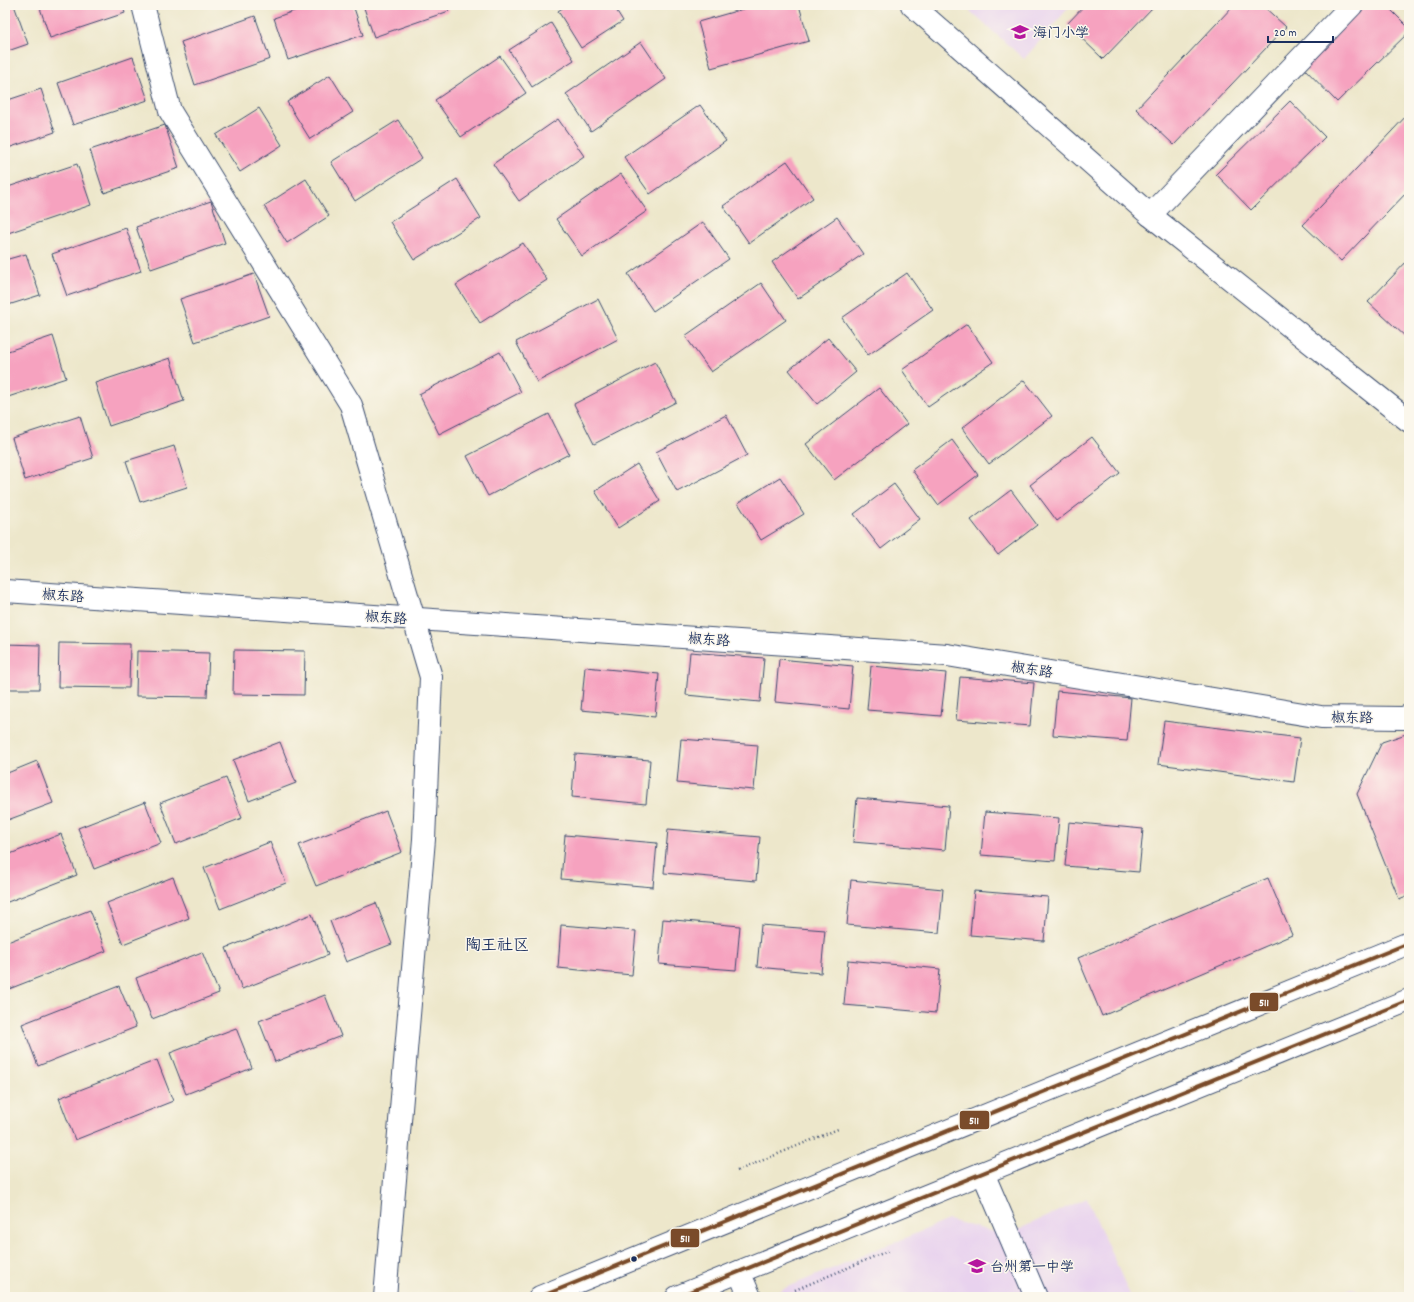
<svg xmlns="http://www.w3.org/2000/svg" width="1414" height="1302" font-family="Dekko,'LXGW WenKai TC',sans-serif">
<rect width="100%" height="100%" fill="#fbf7ec"/>
<filter id="ink" filterUnits="userSpaceOnUse"><feTurbulence type="fractalNoise" baseFrequency=".025" numOctaves="2"/><feDisplacementMap in="SourceGraphic" scale="8" xChannelSelector="R" yChannelSelector="G"/><feConvolveMatrix kernelMatrix="1 2 1 2 8 2 1 2 1" color-interpolation-filters="sRGB"/></filter>
<filter id="wash" filterUnits="userSpaceOnUse"><feTurbulence type="fractalNoise" baseFrequency=".012" numOctaves="4" result="noise"/><feDisplacementMap in="SourceGraphic" scale="16" xChannelSelector="R" yChannelSelector="G"/><feGaussianBlur stdDeviation="0.9" result="paint"/><feColorMatrix in="noise" values="0 0 0 0 0 0 0 0 0 0 0 0 0 0 0 0 0 1.4 0 .05"/><feComposite in="paint" operator="in"/></filter>
<g filter="url(#wash)">
<rect width="100%" height="100%" fill="#ede7cb"/>
<g fill="#e8d2ee">
<polygon points="963,5 1071,5 1024,59"/>
<polygon points="1087,1198 1131,1297 764,1297 948,1220 1006,1235"/>
<polygon points="1352,1288 1374,1297 1330,1297"/>
</g>
<g id="blocks">
<g fill="#f6a2bf">
<polygon points="5,5 14,5 28,44 5,52"/>
<polygon points="39,5 122,5 125,13 50,38"/>
<polygon points="311,5 353,5 363,35 288,60 274,18"/>
<polygon points="363,5 446,5 449,11 374,37"/>
<polygon points="567,5 613,5 623,21 581,48 558,11"/>
<polygon points="757,5 799,5 809,41 711,68 698,22"/>
<polygon points="1085,5 1155,5 1103,59 1067,24"/>
<polygon points="1234,5 1262,5 1286,27 1174,145 1136,109"/>
<polygon points="1364,5 1386,5 1409,28 1409,32 1337,102 1302,66"/>
<polygon points="255,16 270,59 195,85 181,42"/>
<polygon points="551,23 574,60 532,87 509,50"/>
<polygon points="641,42 666,79 591,131 566,94"/>
<polygon points="500,56 526,93 461,137 435,100"/>
<polygon points="133,57 148,100 73,125 58,83"/>
<polygon points="330,75 353,112 310,139 287,102"/>
<polygon points="41,89 55,132 5,149 5,101"/>
<polygon points="1290,101 1325,137 1251,210 1216,174"/>
<polygon points="700,105 726,141 650,194 624,157"/>
<polygon points="259,108 282,145 240,172 216,135"/>
<polygon points="1409,113 1409,190 1341,261 1303,225"/>
<polygon points="558,119 584,156 519,201 493,164"/>
<polygon points="398,120 422,158 355,201 331,162"/>
<polygon points="165,125 179,168 104,193 90,150"/>
<polygon points="787,161 813,198 749,243 723,206"/>
<polygon points="77,164 91,205 5,234 5,188"/>
<polygon points="621,174 647,211 582,256 556,219"/>
<polygon points="306,179 329,216 287,243 264,206"/>
<polygon points="457,179 481,218 414,260 390,222"/>
<polygon points="211,201 225,243 151,269 136,227"/>
<polygon points="837,217 863,254 798,299 772,262"/>
<polygon points="703,222 729,259 653,311 628,274"/>
<polygon points="126,228 141,271 67,296 52,254"/>
<polygon points="523,243 547,280 480,323 456,285"/>
<polygon points="26,254 40,295 5,306 5,260"/>
<polygon points="1409,259 1409,336 1407,338 1368,302"/>
<polygon points="907,273 933,310 868,355 842,318"/>
<polygon points="254,274 269,316 195,342 180,299"/>
<polygon points="761,283 786,320 711,372 685,336"/>
<polygon points="598,299 618,339 537,382 516,342"/>
<polygon points="967,324 993,362 928,407 902,370"/>
<polygon points="53,336 66,378 5,398 5,352"/>
<polygon points="828,338 856,372 817,404 789,370"/>
<polygon points="500,352 521,392 439,434 419,394"/>
<polygon points="170,358 184,401 109,426 95,383"/>
<polygon points="655,362 676,402 594,444 574,404"/>
<polygon points="1024,380 1052,416 989,464 962,428"/>
<polygon points="879,388 907,424 834,480 806,444"/>
<polygon points="549,414 569,454 488,496 467,456"/>
<polygon points="726,415 747,455 677,492 656,452"/>
<polygon points="80,416 93,458 25,480 12,438"/>
<polygon points="1092,437 1120,473 1057,521 1030,485"/>
<polygon points="952,440 978,475 938,505 912,470"/>
<polygon points="174,446 187,487 140,502 126,461"/>
<polygon points="637,464 660,501 618,528 595,491"/>
<polygon points="780,477 804,514 761,540 738,503"/>
<polygon points="894,484 920,519 881,549 854,514"/>
<polygon points="1011,490 1037,525 998,555 971,520"/>
<polygon points="59,643 130,644 129,688 58,687"/>
<polygon points="5,644 40,645 39,689 5,689"/>
<polygon points="234,650 305,651 304,695 233,694"/>
<polygon points="137,651 209,653 207,697 136,696"/>
<polygon points="690,652 764,658 760,702 686,695"/>
<polygon points="779,659 853,666 849,709 775,702"/>
<polygon points="871,666 946,673 941,716 867,710"/>
<polygon points="585,667 659,674 655,717 581,710"/>
<polygon points="960,677 1034,683 1030,726 956,720"/>
<polygon points="1057,691 1131,698 1127,741 1053,735"/>
<polygon points="1164,721 1300,738 1294,782 1158,764"/>
<polygon points="1409,733 1409,895 1399,899 1357,794 1382,742"/>
<polygon points="681,739 758,745 754,790 677,783"/>
<polygon points="280,742 296,783 249,801 233,760"/>
<polygon points="575,754 650,760 646,804 572,797"/>
<polygon points="37,761 53,803 5,821 5,774"/>
<polygon points="226,778 242,818 176,844 160,803"/>
<polygon points="857,798 949,806 945,850 853,842"/>
<polygon points="145,802 161,843 94,869 78,828"/>
<polygon points="386,811 402,852 316,886 299,845"/>
<polygon points="985,812 1059,818 1055,861 981,855"/>
<polygon points="1069,822 1143,829 1139,872 1065,866"/>
<polygon points="668,829 760,837 756,881 664,873"/>
<polygon points="61,834 77,875 5,903 5,856"/>
<polygon points="565,835 657,843 653,887 561,879"/>
<polygon points="270,842 286,883 220,909 204,868"/>
<polygon points="173,877 189,918 123,944 107,903"/>
<polygon points="1268,878 1292,935 1102,1016 1078,958"/>
<polygon points="851,880 943,889 939,933 847,925"/>
<polygon points="974,891 1048,897 1044,941 970,935"/>
<polygon points="376,903 392,944 346,962 330,921"/>
<polygon points="90,910 106,951 9,989 5,980 5,943"/>
<polygon points="312,914 328,955 242,989 226,948"/>
<polygon points="663,919 740,926 736,970 659,964"/>
<polygon points="561,925 636,931 632,975 558,968"/>
<polygon points="761,925 825,930 821,973 757,967"/>
<polygon points="202,952 219,993 152,1019 136,978"/>
<polygon points="848,960 940,969 936,1013 844,1005"/>
<polygon points="119,986 136,1027 38,1066 22,1024"/>
<polygon points="325,995 341,1036 275,1062 259,1021"/>
<polygon points="236,1028 252,1068 186,1094 170,1053"/>
<polygon points="157,1060 173,1101 75,1140 59,1098"/>
</g>
</g>
</g>
<g filter="url(#ink)">
<use href="#blocks" fill-opacity="0" stroke="#3a4b6e" stroke-width="1"/>
<g fill="none" stroke-linecap="round" stroke-linejoin="round">
<g stroke="#3a4b6e" stroke-width="24">
<g id="street">
<polyline points="143,5 170,111 351,405 431,677 424,839 385,1297"/>
<polyline points="1150,215 1352,5"/>
<polyline points="5,591 947,655 1321,717 1403,718 1409,716"/>
<polyline points="983,1173 1036,1297"/>
<polyline points="739,1272 750,1297"/>
</g>
</g>
<g stroke="#3a4b6e" stroke-width="24">
<polyline id="secondary" points="912,5 1150,215 1409,421"/>
</g>
<g stroke="#3a4b6e" stroke-width="24">
<g id="primary">
<polyline points="540,1297 1409,943"/>
<polyline points="677,1297 1409,1000"/>
</g>
</g>
<g stroke="#3a4b6e" stroke-width="2.5" stroke-dasharray="1 3" stroke-linecap="butt">
<polyline points="737,1171 838,1129"/>
<polyline points="795,1290 890,1250"/>
</g>
<use href="#street" stroke="#fff" stroke-width="22"/>
<use href="#secondary" stroke="#fff" stroke-width="22"/>
<use href="#primary" stroke="#fff" stroke-width="22"/>
<g stroke="#fbf7ec" stroke-width="7">
<g id="bus-1">
<polyline points="540,1297 1409,943"/>
<polyline points="677,1297 1409,1000"/>
</g>
</g>
<use href="#bus-1" stroke="#7a4b2a" stroke-width="4"/>
</g>
</g>
<defs>
<g id="school-bare" transform="scale(1.38)"><path d="M0-5L7-2L0 1L-7-2ZM-4 1L0 2.5L4 1V4Q0 6-4 4Z" fill="#b5179e" stroke="#fbf7ec" stroke-width="2.5" paint-order="stroke"/></g>
</defs>
<g fill-rule="evenodd">
<use href="#school-bare" x="1020" y="32"/>
<use href="#school-bare" x="977" y="1266"/>
</g>
<circle fill="#1b2f5e" stroke="#fbf7ec" stroke-width="1.5" cx="634" cy="1259" r="3.5"/>
<g text-anchor="middle" stroke-width="3" stroke-linejoin="round" paint-order="stroke">
<g font-size="14" fill="#1b2f5e" stroke="#fbf7ec" text-anchor="start">
<text x="1033" y="37">海门小学</text>
<text x="990" y="1271">台州第一中学</text>
</g>
<g font-size="14" fill="#1b2f5e" stroke="#fbf7ec">
<text transform="translate(63 595) rotate(4)" y="5">椒东路</text>
<text transform="translate(386 617) rotate(4)" y="5">椒东路</text>
<text transform="translate(709 639) rotate(4)" y="5">椒东路</text>
<text transform="translate(1032 669) rotate(9)" y="5">椒东路</text>
<text transform="translate(1352 717) rotate(1)" y="5">椒东路</text>
</g>
<g font-size="16" fill="#1b2f5e" stroke="#fbf7ec">
<text x="497" y="950">陶王社区</text>
</g>
</g>
<g stroke="#fbf7ec" stroke-width="1.5">
<rect x="1249" y="992" width="30" height="20" rx="4" fill="#7a4b2a"/>
<rect x="959" y="1110" width="31" height="20" rx="4" fill="#7a4b2a"/>
<rect x="670" y="1228" width="30" height="20" rx="4" fill="#7a4b2a"/>
</g>
<g font-size="11" text-anchor="middle" font-weight="bold" fill="#fff">
<text x="1264" y="1006">511</text>
<text x="974" y="1124">511</text>
<text x="685" y="1242">511</text>
</g>
<rect width="1414" height="1302" fill="none" stroke="#fbf7ec" stroke-width="20"/>
<path d="M1268 36v6h65v-6" fill="none" stroke="#1b2f5e" stroke-width="2"/>
<text x="1274" y="36" font-size="12" fill="#1b2f5e" stroke="#fbf7ec" stroke-width="3" paint-order="stroke">20 m</text>
</svg>
